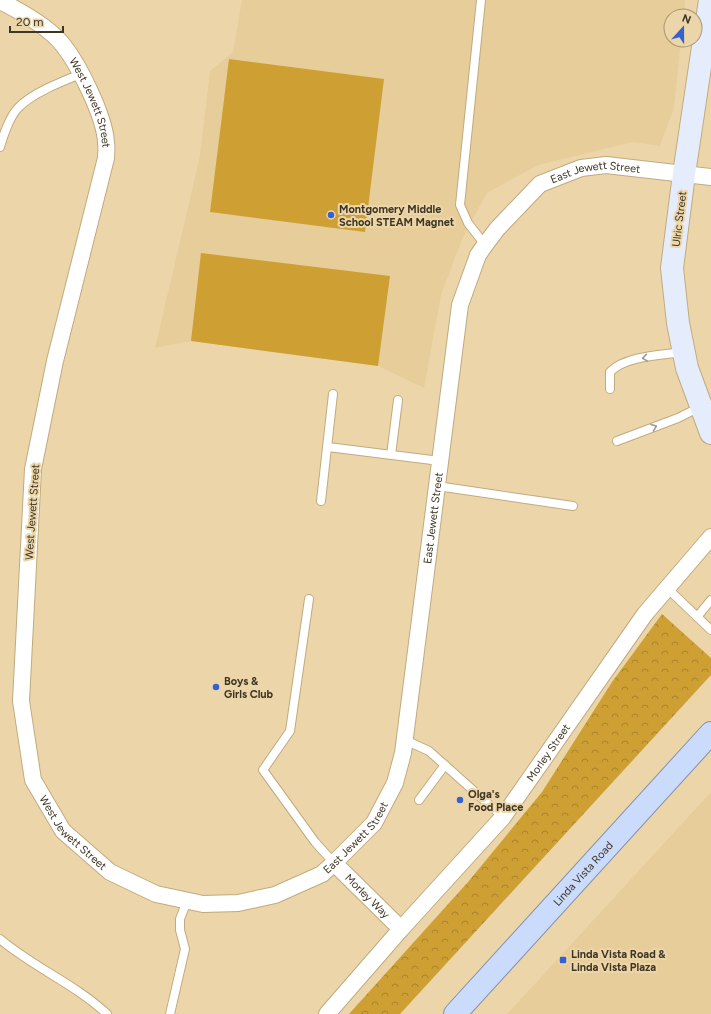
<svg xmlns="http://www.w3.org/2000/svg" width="711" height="1014" font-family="Figtree,sans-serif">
<defs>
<pattern id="park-crowns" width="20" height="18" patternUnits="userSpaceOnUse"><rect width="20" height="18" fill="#cea034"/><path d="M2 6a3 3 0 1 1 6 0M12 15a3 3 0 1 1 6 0" fill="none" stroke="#a9832c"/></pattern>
</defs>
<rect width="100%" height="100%" fill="#ecd6a9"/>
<g fill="#e7cd99">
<polygon points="242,0 685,0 684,16 671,16 671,40 681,40 674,108 660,146 633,142 538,165 487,193 463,237 441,295 424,388 378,366 191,341 155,348 200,156 210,71 233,52"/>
<polygon points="711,792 711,1014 507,1014"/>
</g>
<polygon fill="url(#park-crowns)" points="662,614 711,658 711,675 400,1014 349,1014 468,882 542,792 612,682"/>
<g fill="#cea034">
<polygon points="229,59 384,79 365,232 210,212"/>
<polygon points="201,253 390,276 378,366 191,341"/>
</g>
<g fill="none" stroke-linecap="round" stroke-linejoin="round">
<g stroke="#c0aa7f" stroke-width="10">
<g id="lane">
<polyline points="481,0 460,205 468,223 485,245"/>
<path d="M0 147C3 136 10 116 18 108 32 93 63 81 81 74"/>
<path d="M610 389V372C625 356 661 355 683 352"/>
<polyline points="617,441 678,418 700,407"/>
<polyline points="328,447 440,461"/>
<polyline points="391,455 398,400"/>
<polyline points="437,486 573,506"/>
<polyline points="321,501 333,394"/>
<polyline points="667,588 711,630"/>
<polyline points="309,599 290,731 263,770 315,842 334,863"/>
<polyline points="697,617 711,600"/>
<polyline points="405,740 429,751 503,817"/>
<polyline points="419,800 445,765"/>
<path d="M0 939C33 967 75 984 107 1014"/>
<polyline points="170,1014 185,949 180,930 180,919 187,901"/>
</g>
</g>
<g stroke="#c0aa7f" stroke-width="18">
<g id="street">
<path id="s1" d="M0 1C20 11 49 27 63 45 79 65 105 117 106 143 107 148 106 153 106 158L55 361 33 469 21 701 33 780 63 831 110 872 156 894 203 904 238 903 275 895 322 874 334 863 374 823 395 783 403 753 460 305 478 255 485 245 497 229 540 184 581 168 606 165 711 177"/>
<path id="s2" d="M334 863 401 929"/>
<path id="s3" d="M327 1014 401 929 503 817 645 614 711 537"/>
</g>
</g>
<g stroke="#c0aa7f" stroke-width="24">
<polyline id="secondary" points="710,0 684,174 672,268 678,323 687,368 711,433"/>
</g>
<g stroke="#8391ad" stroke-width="24">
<g id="primary">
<path id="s4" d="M455 1014 711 733"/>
</g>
</g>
<use href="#lane" stroke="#fff" stroke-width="8"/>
<use href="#street" stroke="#fff" stroke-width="16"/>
<use href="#secondary" stroke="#e5edfd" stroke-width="22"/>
<use href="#primary" stroke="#cbdbfb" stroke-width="22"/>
</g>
<defs><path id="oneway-chevron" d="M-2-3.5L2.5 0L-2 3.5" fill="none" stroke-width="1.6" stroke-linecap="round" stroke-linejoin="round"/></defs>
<g stroke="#9e9a91">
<use href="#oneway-chevron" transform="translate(645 358) rotate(171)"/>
<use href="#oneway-chevron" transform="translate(654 427) rotate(-21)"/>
</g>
<g fill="#3462d2" stroke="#ecd6a9" stroke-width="1.5">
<circle cx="331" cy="215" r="4"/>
<circle cx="216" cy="687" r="4"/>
<circle cx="460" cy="800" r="4"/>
<rect x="559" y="956" width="8" height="8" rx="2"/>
</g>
<g text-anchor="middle" stroke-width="4" stroke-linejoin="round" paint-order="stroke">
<g font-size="11" fill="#3e3523" stroke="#ecd6a9">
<text dy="4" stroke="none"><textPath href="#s1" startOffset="142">West Jewett Street</textPath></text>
<text dy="4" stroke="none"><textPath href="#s1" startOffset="1983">East Jewett Street</textPath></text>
<text transform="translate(679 219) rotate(-83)" y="4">Ulric Street</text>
<text transform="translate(32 512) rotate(-86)" y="4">West Jewett Street</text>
<text dy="4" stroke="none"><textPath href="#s1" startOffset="1563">East Jewett Street</textPath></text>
<text dy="4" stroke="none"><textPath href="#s3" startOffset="343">Morley Street</textPath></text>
<text dy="4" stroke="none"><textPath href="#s1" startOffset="899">West Jewett Street</textPath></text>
<text dy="4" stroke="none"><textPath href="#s1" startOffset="1227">East Jewett Street</textPath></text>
<text dy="4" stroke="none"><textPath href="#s4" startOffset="190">Linda Vista Road</textPath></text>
<text dy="4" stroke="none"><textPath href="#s2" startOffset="47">Morley Way</textPath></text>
</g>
<g font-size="11" font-weight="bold" fill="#3e3523" stroke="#ecd6a9" text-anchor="start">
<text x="339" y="213">Montgomery Middle<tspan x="339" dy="13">School STEAM Magnet</tspan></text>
<text x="224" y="685">Boys &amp;<tspan x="224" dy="13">Girls Club</tspan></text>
<text x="468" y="798">Olga's<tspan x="468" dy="13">Food Place</tspan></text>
<text x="571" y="958">Linda Vista Road &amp;<tspan x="571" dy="13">Linda Vista Plaza</tspan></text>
</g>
</g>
<g transform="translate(683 28) rotate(21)"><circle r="19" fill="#ecd6a9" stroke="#a69673"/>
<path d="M0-3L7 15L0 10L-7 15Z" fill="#3462d2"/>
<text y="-6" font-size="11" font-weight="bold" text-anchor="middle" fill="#3e3523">N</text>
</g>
<path d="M10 26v6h53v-6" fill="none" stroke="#3e3523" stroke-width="2"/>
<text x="16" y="26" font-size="12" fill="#3e3523" stroke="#ecd6a9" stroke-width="3" paint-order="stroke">20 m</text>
</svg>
